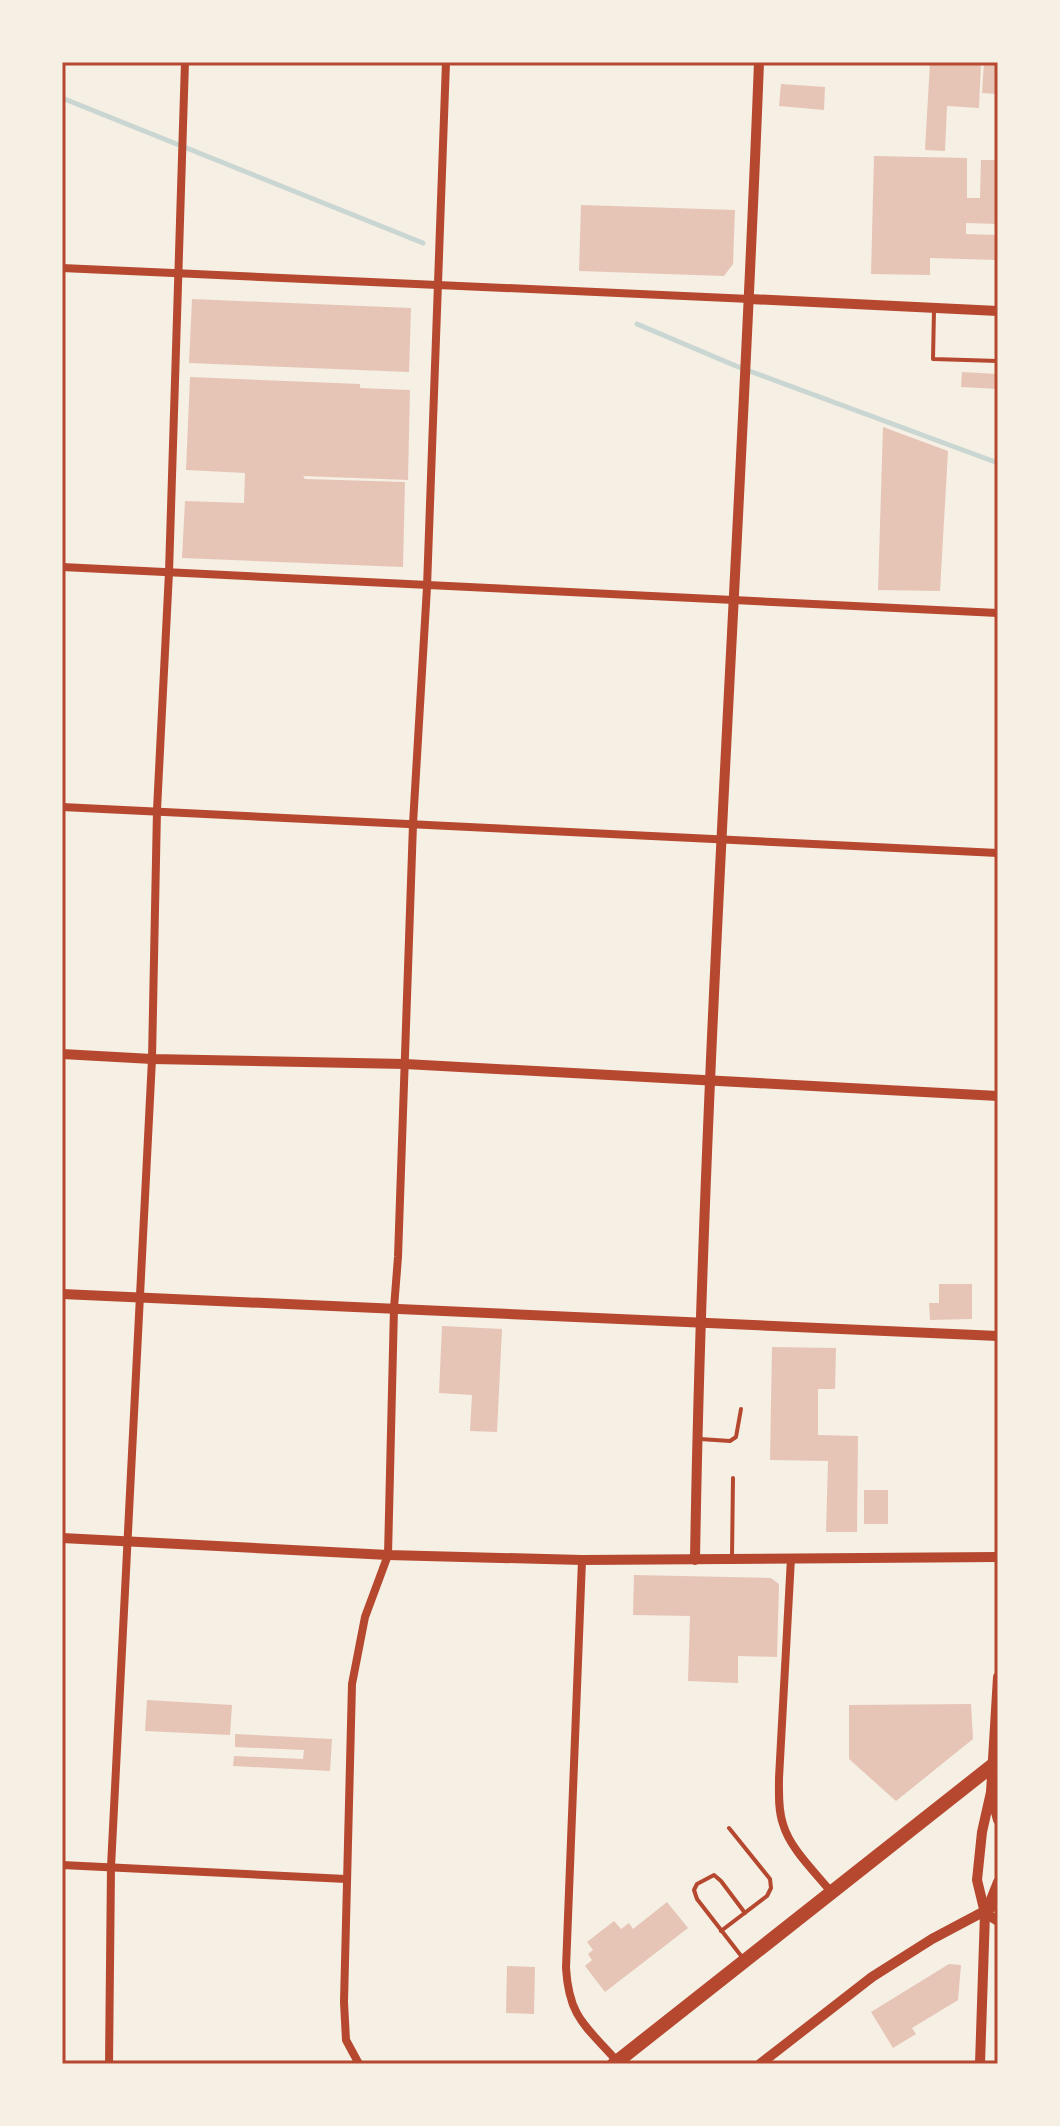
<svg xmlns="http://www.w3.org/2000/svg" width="1060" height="2126" font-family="Poppins,sans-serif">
<rect width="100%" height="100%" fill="#f6efe4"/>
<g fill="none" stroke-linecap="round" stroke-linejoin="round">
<g stroke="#c9d6d2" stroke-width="5">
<polyline points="62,98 423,243"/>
<polyline points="637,324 736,366 998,463"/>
</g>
</g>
<g fill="#e6c5b7">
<polygon points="930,62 981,62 979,108 947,106 945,151 925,150"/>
<polygon points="984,62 998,62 998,94 982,93"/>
<polygon points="781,84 825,87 824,110 779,106"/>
<polygon points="874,156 967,158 967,198 980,198 981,160 998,160 998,224 966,223 966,234 997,235 996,260 930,258 930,275 871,274"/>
<polygon points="581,205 735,210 733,264 724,276 579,271"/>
<polygon points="192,299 411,308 409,372 189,363"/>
<polygon points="962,372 998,374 998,389 961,387"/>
<polygon points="190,377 360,384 360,388 410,390 408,480 303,476 305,479 405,482 403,567 182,558 185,501 244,503 245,473 186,470"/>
<polygon points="883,427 948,451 940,591 878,590"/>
<polygon points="939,1284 972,1284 972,1319 930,1320 929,1303 939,1303"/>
<polygon points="442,1326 502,1329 497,1432 470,1431 472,1395 439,1393"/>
<polygon points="772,1347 836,1348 835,1389 818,1389 818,1435 858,1436 857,1532 826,1532 828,1461 770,1460"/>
<rect x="864" y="1490" width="24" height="34"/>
<polygon points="634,1575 771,1578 779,1584 777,1657 738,1656 738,1683 688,1681 690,1616 633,1615"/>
<polygon points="147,1700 232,1705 230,1735 145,1731"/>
<polygon points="971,1704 973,1739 896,1801 849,1759 849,1705"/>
<polygon points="235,1734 332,1739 330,1771 233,1766 234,1756 303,1759 304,1750 235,1747"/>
<polygon points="667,1902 688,1928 605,1992 585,1966 592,1960 588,1954 593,1950 587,1942 614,1921 621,1929 629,1923 633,1929"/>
<polygon points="949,1964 961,1965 958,2000 912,2028 916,2034 893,2048 871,2012"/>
<polygon points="507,1966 535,1967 534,2014 506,2013"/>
</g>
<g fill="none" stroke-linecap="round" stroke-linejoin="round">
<g stroke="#b5482f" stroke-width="4">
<polyline points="934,310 933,359 998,361"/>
<polyline points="700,1439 730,1441 736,1437 741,1409"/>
<polyline points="732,1557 733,1478"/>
<polyline points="721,1931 767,1896 771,1888 770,1879 729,1828"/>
<polyline points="742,1957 697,1899 694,1890 697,1884 714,1875 721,1881 745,1913"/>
</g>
<g stroke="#b5482f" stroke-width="8">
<polyline points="62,268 750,299"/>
<polyline points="62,567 998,613"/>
<polyline points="62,807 998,853"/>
<path d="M791 1558 779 1778C779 1793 778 1810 783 1824 790 1849 816 1873 832 1893"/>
<path d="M582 1560 566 1968C569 2018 586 2026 617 2061"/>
<polyline points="62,1865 346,1879"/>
<polyline points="109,2064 111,1867 152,1059 157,810 169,572 185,62"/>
<polyline points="359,2064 346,2040 344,2002 352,1684 365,1617 388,1555 394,1308 398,1257 413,824 427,587 446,62"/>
</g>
<g stroke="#b5482f" stroke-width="10">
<polyline points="750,299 998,311"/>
<polyline points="62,1054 152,1059 405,1064 998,1096"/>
<polyline points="62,1294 998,1336"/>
<polyline points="62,1538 388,1555 582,1560 998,1557"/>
<path d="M695 1560C703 1060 740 561 759 62"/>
<polyline points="991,1794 998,1820"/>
<polyline points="986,1912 998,1882"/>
<polyline points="985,1913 998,1921"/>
<polyline points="760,2064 872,1977 932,1939 998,1904"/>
<polyline points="980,2064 985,1913 977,1880 982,1832 991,1792 998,1677"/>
</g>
<polyline stroke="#b5482f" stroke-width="14" points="614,2064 998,1761"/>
</g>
<rect width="1060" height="2126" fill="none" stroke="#f6efe4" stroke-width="128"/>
<rect x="64" y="64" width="932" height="1998" fill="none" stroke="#b5482f" stroke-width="3"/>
</svg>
